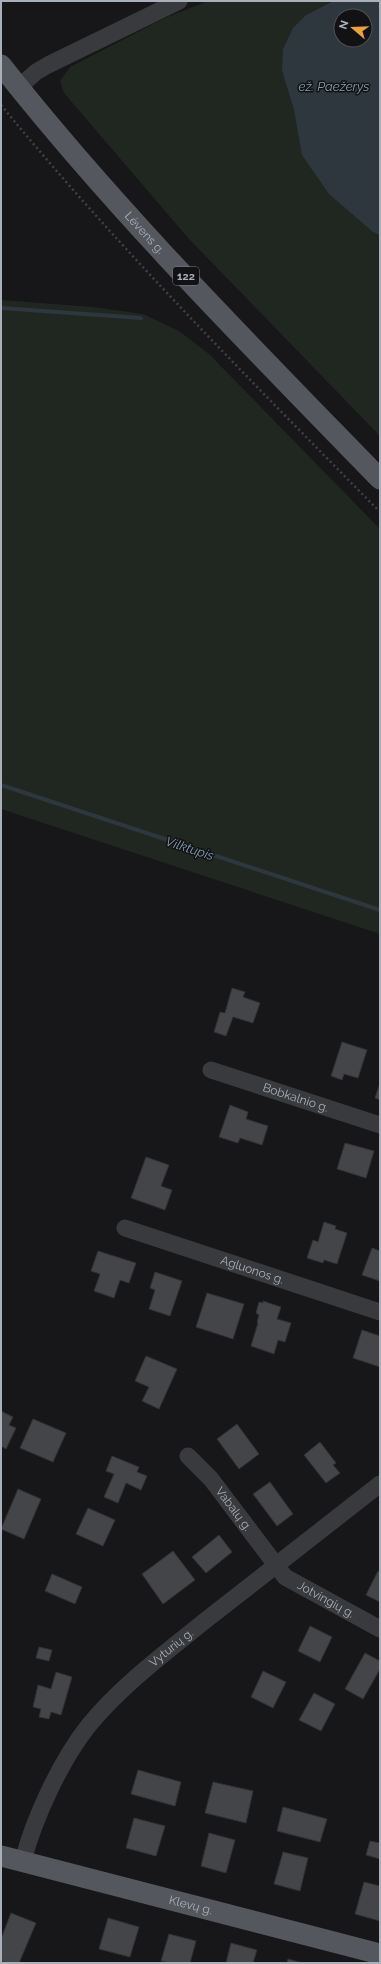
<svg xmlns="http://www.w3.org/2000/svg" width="381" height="1964" font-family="Raleway,sans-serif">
<rect width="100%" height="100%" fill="#171719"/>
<g fill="#1f2720">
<polygon points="208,1 333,1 306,15 282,71 294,110 373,232 380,235 380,436 189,239 64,93 60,81 70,67 165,18"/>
<polygon points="1,300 93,307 143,314 179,331 209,354 380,529 380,934 1,809"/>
</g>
<path fill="#2d373d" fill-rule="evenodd" d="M333 1H380V235L373 232 329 194 302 155 294 110 282 71 283 49 293 28 306 15ZM341 16H365V40H341Z"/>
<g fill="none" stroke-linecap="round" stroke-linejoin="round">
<g stroke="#2d373d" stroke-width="4">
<polyline points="1,308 141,318"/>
<polyline points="1,785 380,910"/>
</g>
</g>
<g fill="#444549" stroke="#313235">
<polygon points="232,988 245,992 243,997 260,1003 253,1023 233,1017 226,1036 214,1032 220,1012 225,1013"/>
<polygon points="342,1042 367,1050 358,1078 344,1074 342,1080 331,1076"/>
<polygon points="380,1083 380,1100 375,1098"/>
<polygon points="230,1105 248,1112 246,1119 268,1126 262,1145 240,1138 238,1143 219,1137"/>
<polygon points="345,1143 374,1151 366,1178 337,1169"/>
<polygon points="146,1157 169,1165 161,1186 172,1190 165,1210 131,1198"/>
<polygon points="324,1222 336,1226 335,1229 347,1233 337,1264 324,1260 323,1263 307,1258 313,1240 318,1242"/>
<polygon points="372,1248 380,1251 380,1281 362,1275"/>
<polygon points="98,1251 136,1263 129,1283 120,1280 114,1298 94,1291 100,1274 91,1271"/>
<polygon points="155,1272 182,1281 170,1316 149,1309 155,1290 150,1288"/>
<polygon points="207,1293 244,1304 233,1339 196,1327"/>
<polygon points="263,1301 281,1307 277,1319 291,1323 285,1342 278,1340 274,1354 251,1346 258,1323 257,1322 259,1315 256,1313 259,1302 263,1303"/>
<polygon points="362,1330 380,1336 380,1367 353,1358"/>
<polygon points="146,1356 177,1369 159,1409 142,1401 149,1387 135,1381"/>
<polygon points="1,1411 13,1417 9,1425 16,1428 6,1449 1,1446"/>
<polygon points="33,1419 66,1433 53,1462 20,1448"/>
<polygon points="237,1424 259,1454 239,1469 217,1439"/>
<polygon points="320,1442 336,1463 333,1465 340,1473 326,1483 304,1455"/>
<polygon points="112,1456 139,1467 137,1472 147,1476 141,1490 126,1483 118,1503 104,1497 114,1474 106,1471"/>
<polygon points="270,1482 293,1514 277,1526 253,1494"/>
<polygon points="18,1489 41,1499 24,1539 1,1529"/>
<polygon points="88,1508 115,1520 103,1546 76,1534"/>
<polygon points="219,1535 232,1552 206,1573 192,1557"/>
<polygon points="173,1551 195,1580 163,1604 142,1574"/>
<polygon points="378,1571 380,1572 380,1602 366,1595"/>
<polygon points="52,1574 82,1587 75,1604 45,1591"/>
<polygon points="310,1626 332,1637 320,1662 298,1651"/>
<polygon points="39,1647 52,1650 49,1661 36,1658"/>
<polygon points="365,1653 380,1661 380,1669 363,1699 345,1689"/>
<polygon points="263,1671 286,1682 273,1708 251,1697"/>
<polygon points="56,1672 72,1677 61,1715 51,1712 49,1719 39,1717 41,1709 33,1707 38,1685 51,1689"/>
<polygon points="314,1693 335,1704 321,1731 299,1720"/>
<polygon points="138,1770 181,1782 175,1806 131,1794"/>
<polygon points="213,1782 253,1791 246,1823 205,1813"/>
<polygon points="283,1807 327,1819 320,1842 277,1831"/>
<polygon points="134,1818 165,1826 156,1856 126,1848"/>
<polygon points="209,1833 235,1840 226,1873 201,1866"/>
<polygon points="370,1841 380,1843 380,1859 366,1855"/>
<polygon points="283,1852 308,1858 300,1891 274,1884"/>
<polygon points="364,1882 380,1886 380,1921 355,1914"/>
<polygon points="11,1913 36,1923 19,1963 7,1963 1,1961 1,1939"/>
<polygon points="108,1918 139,1927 130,1957 99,1949"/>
<polygon points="169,1934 196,1941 190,1963 169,1963 161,1961"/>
<polygon points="231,1943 257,1950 253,1963 226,1963"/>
<polygon points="288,1959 302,1963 287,1963"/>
</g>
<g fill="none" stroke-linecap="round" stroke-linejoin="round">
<path stroke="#3e4145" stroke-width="2.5" stroke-dasharray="2 3" stroke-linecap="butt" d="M1 105C118 248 250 380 380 512"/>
<g stroke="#383a3e" stroke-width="17">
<polyline points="19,87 36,72 48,65 179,1"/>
<path id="s1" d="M211 1070 380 1125"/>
<path id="s2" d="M125 1228 380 1312"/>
<path id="s3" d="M188 1456 211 1479 285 1577 380 1629"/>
<path id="s4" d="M23 1861C34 1818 61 1760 89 1725 122 1685 165 1653 206 1620 264 1575 322 1529 380 1484"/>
</g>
<g stroke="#54575d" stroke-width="21">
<path id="s5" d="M1 65C117 212 250 345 380 479"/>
<path id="s6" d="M1 1856 380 1954"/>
</g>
</g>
<g text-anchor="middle" stroke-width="3" stroke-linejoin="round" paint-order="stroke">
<rect fill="#121214" stroke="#7c8188" stroke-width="1" x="173" y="267" width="26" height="18" rx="3"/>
<g font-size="11" font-weight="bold" fill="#aab0b9">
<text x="186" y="280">122</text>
</g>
<g font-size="12" fill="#aab0b9" stroke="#121214">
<text dy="4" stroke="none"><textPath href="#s5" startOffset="221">Lėvens g.</textPath></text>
<text dy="4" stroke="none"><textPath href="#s1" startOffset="89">Bobkalnio g.</textPath></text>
<text dy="4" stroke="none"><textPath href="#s2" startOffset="134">Agluonos g.</textPath></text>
<text dy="4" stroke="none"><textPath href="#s3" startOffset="70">Vabalų g.</textPath></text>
<text dy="4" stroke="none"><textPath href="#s3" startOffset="202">Jotvingių g.</textPath></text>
<text dy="4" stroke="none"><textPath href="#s4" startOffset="265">Vyturių g.</textPath></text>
<text dy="4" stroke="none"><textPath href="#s6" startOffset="196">Klevų g.</textPath></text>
</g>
<g font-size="13" font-style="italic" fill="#82a0b3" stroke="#121214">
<text x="334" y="91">ež. Paežerys</text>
<text transform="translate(190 848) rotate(18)" y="5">Vilktupis</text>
</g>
</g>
<rect width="381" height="1964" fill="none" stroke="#aab0b9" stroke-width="4"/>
<g transform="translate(353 28) rotate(289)"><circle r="19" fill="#121214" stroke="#4f5156"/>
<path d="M0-3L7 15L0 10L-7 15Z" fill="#eda03b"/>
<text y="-6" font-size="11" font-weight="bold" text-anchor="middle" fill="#aab0b9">N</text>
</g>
</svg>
